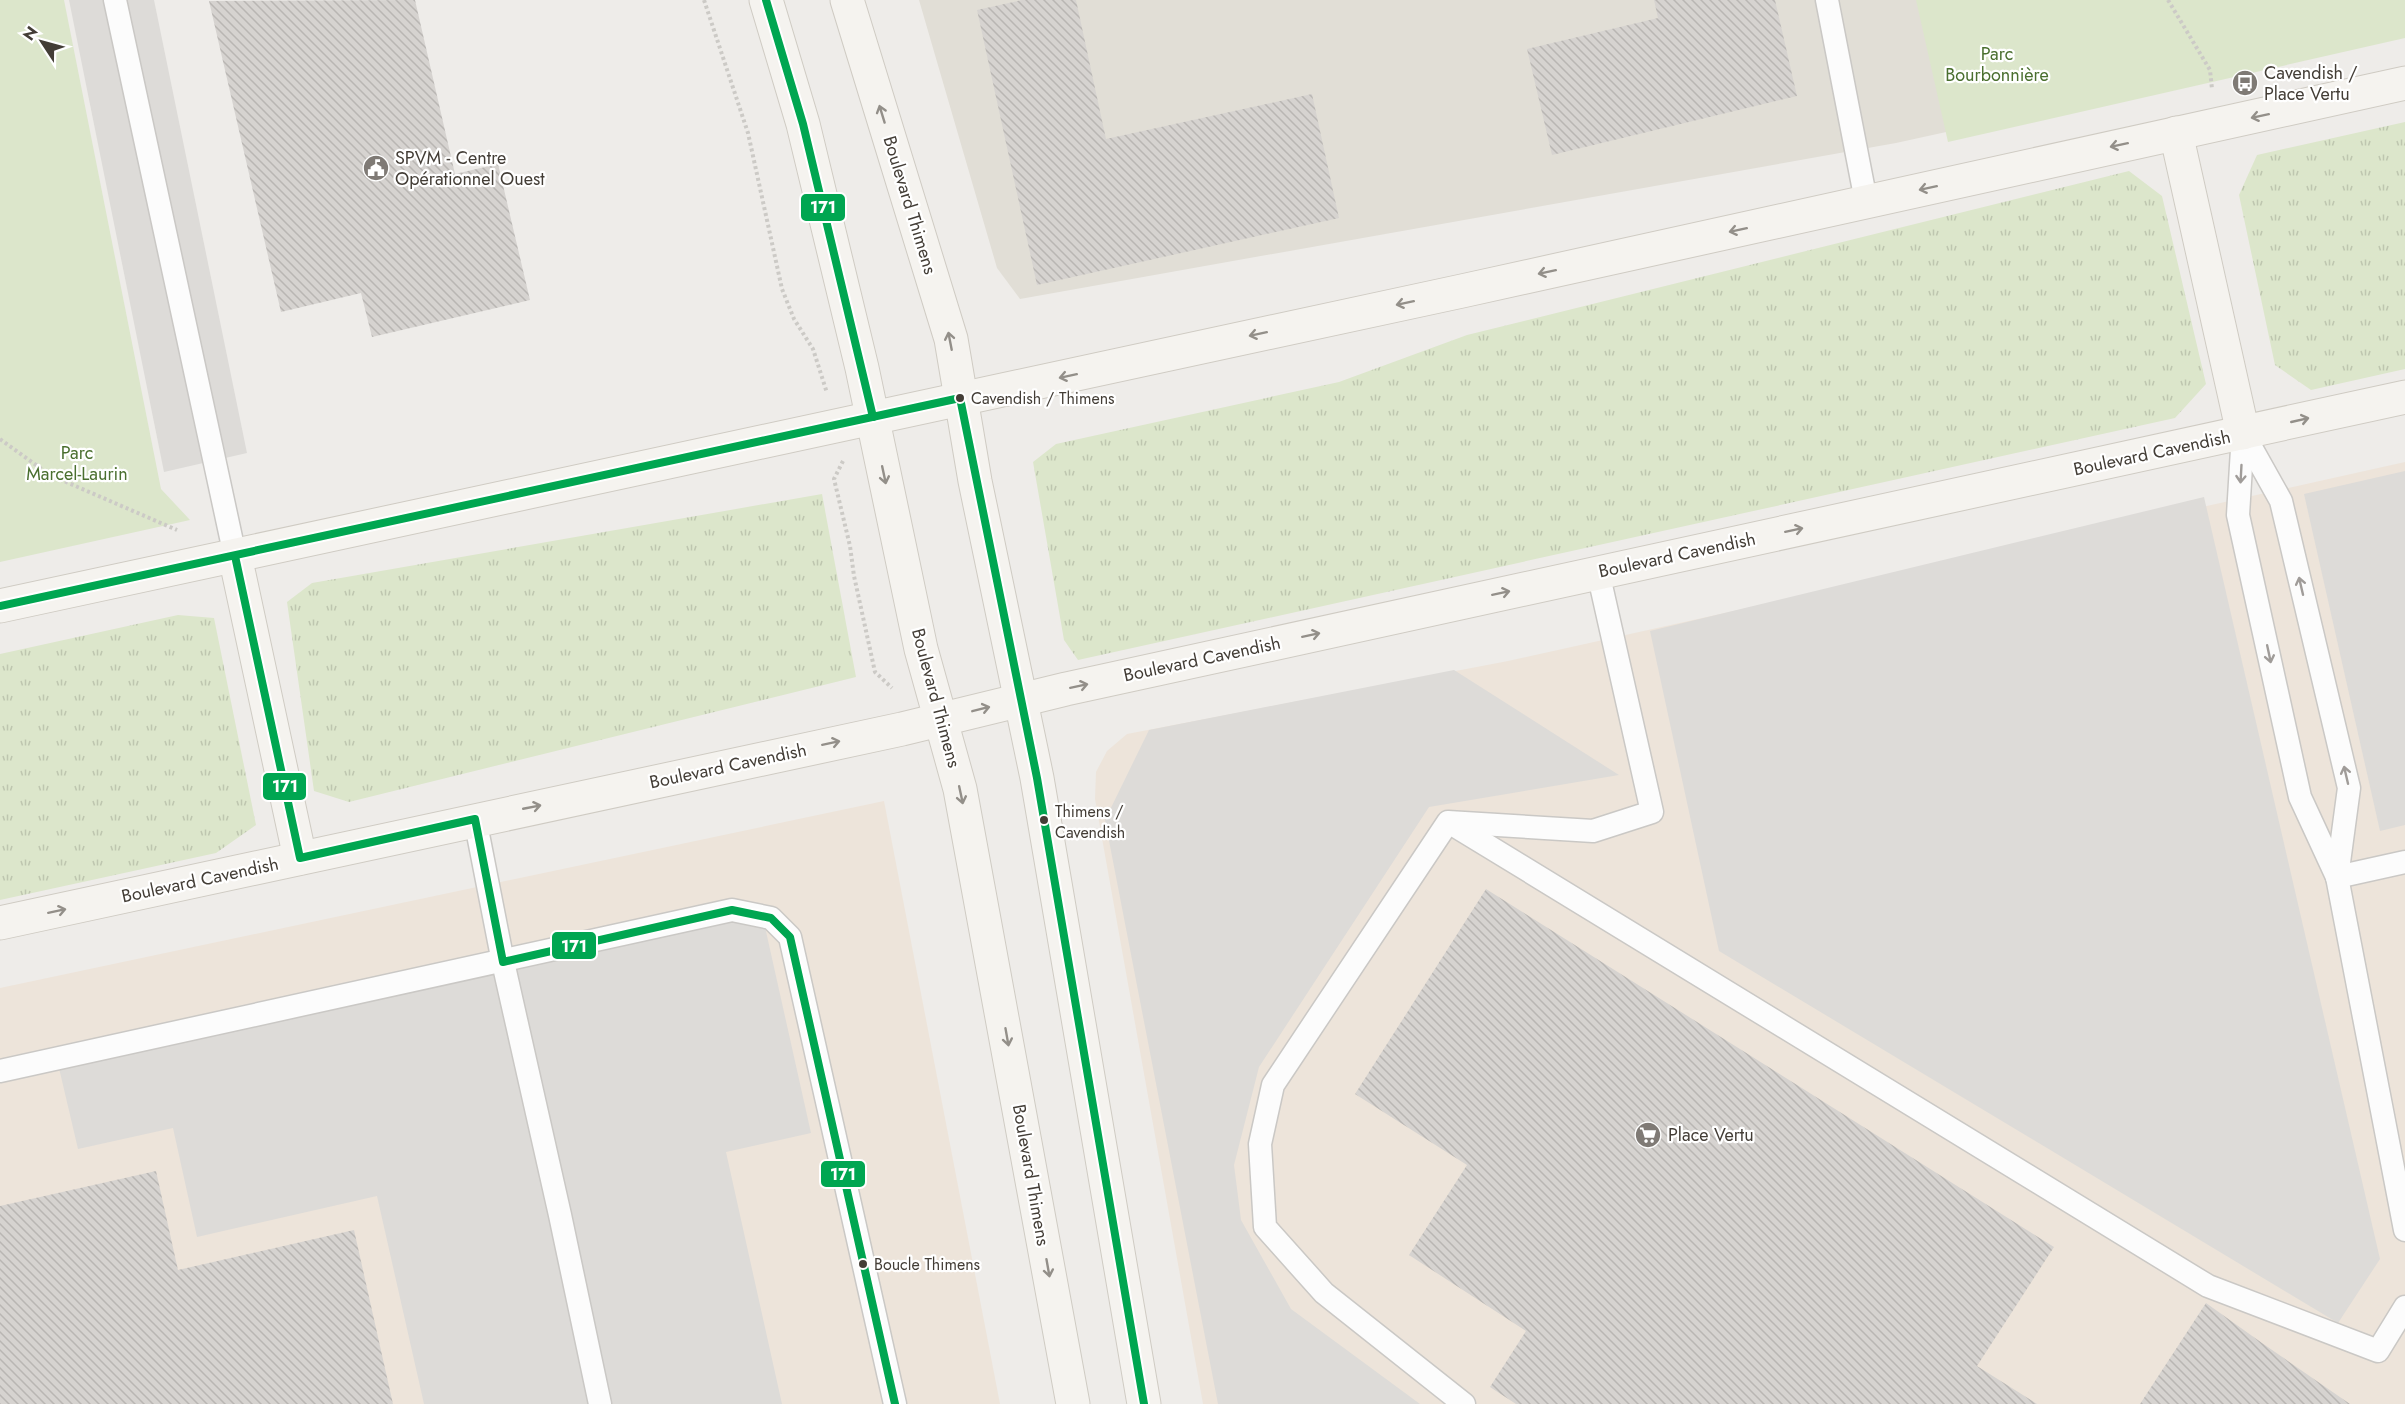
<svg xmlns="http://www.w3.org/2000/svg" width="2405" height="1404" font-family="Jost,sans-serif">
<defs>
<pattern id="grass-tufts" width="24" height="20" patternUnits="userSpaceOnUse" patternTransform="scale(1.5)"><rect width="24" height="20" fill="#dce6cb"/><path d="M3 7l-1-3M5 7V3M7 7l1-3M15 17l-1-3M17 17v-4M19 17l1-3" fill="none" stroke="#bec6af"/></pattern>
<pattern id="building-back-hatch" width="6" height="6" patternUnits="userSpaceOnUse" patternTransform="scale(1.5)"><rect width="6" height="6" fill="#d6d3d0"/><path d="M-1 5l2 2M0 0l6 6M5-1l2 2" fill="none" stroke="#b9b6b3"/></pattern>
</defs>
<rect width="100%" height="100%" fill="#eeece9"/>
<polygon fill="#e1ded6" points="919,0 2405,0 2405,31 1896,143 1020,299 997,268"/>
<g fill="#ede4da">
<polygon points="2405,462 2405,1404 1203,1404 1095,799 1096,772 1107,751 1127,734 1508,661"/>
<polygon points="884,801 1000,1404 0,1404 0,988"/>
</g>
<g fill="url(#grass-tufts)">
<polygon points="2405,122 2405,369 2311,390 2275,365 2239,195 2257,155"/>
<polygon points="2129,171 2162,196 2206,384 2175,418 1078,660 1064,640 1033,462 1056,444 1339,382 1467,335"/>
<polygon points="822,494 856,677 349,802 314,791 287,602 312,583"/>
<polygon points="178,615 214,618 256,825 216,853 0,900 0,654"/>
</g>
<g fill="#dce6cb">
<polygon points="0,0 64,0 161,489 190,520 0,562"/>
<polygon points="1916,0 2405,0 2405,38 1948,142"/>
</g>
<g fill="#dddbd8">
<polygon points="69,0 154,0 247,453 164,472"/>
<polygon points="2405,471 2405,825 2380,831 2304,494"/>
<polygon points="2204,497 2380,1259 2338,1323 1719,951 1650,631"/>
<polygon points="1454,670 1619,775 1429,807 1259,1067 1234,1165 1241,1220 1291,1309 1420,1404 1218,1404 1105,820 1149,730"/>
<polygon points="761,909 811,1133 726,1152 782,1404 424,1404 377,1196 197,1237 173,1128 78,1149 59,1068"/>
</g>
<g fill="url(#building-back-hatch)">
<polygon points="415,0 455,174 498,164 530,300 372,337 361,293 281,312 209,1"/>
<polygon points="1022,0 1076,0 1106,139 1312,94 1339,218 1037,285 977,10"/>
<polygon points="1654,0 1775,0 1797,96 1552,155 1527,49 1658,18"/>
<polygon points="1486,889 2054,1247 1977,1366 2037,1404 1516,1404 1490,1387 1526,1331 1409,1255 1467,1165 1355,1094"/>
<polygon points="156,1171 178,1270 354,1230 393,1404 0,1404 0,1206"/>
<polygon points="2206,1303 2262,1343 2350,1404 2140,1404"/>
</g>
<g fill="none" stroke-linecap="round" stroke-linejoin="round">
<g stroke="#cac8c5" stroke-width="25">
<g id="lane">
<polyline points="115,0 235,556"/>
<polyline points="1827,0 1866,201"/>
<polyline points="2243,433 2238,515 2300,797 2337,877 2405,1230"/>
<polyline points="2243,433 2281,501 2349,788 2337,877"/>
<polyline points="475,819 503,962 560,1215 600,1404"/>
<polyline points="1452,824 2208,1286 2378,1351 2405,1307"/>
<polyline points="2337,877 2405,862"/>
<polyline points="0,1071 732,910 771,918 790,937 895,1404"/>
<polyline points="1464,1404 1324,1293 1265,1227 1260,1144 1273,1085 1448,822 1593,831 1652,812 1598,572"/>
</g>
</g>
<g stroke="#cfcbc3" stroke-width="35">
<g id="secondary">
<polyline points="766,0 803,124 862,368 921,649 960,789 1073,1404"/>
<polyline points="847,0 951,339 975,481 1037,778 1144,1404"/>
<polyline points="2176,133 2243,433"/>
<polyline points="235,556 300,858"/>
<polyline points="0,606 1462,291 2405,83"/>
<polyline points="0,923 902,729 1066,689 2405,397"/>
</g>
</g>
<g stroke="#cccac6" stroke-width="4" stroke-dasharray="3 3" stroke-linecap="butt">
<polyline points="704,0 748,133 782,289 794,319 813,349 827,393"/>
<polyline points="2168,0 2210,70 2212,89"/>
<polyline points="0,439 50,475 177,530"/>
<polyline points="843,461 834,479 850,546 854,576 875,672 892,688"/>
</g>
<use href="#lane" stroke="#fcfcfc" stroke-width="22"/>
<use href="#secondary" stroke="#f5f3ef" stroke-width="33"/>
<g stroke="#fff" stroke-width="12">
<g id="bus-1">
<polyline points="766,0 803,124 873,417"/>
<polyline points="235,556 300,858 475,819 503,962 732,910 771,918 790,937 895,1404"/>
<polyline points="0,606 960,398 1037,778 1144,1404"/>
</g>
</g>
<use href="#bus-1" stroke="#00a651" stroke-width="8"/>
</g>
<defs><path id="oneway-shaft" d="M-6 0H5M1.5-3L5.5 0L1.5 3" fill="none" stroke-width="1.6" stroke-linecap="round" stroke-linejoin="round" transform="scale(1.5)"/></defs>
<g stroke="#938f89">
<use href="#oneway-shaft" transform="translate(882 114) rotate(-107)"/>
<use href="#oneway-shaft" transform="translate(2260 116) rotate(168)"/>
<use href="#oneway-shaft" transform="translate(2119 145) rotate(168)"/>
<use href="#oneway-shaft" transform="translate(1928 188) rotate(168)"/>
<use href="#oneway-shaft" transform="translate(1738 230) rotate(168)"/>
<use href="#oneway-shaft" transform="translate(1547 272) rotate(168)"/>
<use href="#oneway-shaft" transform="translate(1405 303) rotate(168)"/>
<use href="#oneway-shaft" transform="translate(1258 334) rotate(168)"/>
<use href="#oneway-shaft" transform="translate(950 341) rotate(-101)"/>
<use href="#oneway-shaft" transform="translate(1068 376) rotate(168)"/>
<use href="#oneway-shaft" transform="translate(2300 420) rotate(-13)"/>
<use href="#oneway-shaft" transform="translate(884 475) rotate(78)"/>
<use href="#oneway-shaft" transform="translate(1794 530) rotate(-12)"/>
<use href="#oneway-shaft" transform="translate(1501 593) rotate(-12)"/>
<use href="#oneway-shaft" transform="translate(1311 635) rotate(-12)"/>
<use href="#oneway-shaft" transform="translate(1079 686) rotate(-12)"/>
<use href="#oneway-shaft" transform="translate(981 709) rotate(-14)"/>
<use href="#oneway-shaft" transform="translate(831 743) rotate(-12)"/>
<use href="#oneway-shaft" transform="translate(961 795) rotate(78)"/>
<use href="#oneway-shaft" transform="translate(532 807) rotate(-11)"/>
<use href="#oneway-shaft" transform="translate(57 911) rotate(-12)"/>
<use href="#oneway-shaft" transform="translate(1007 1037) rotate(80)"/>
<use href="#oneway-shaft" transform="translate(1048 1268) rotate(80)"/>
</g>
<g stroke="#a09c99">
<use href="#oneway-shaft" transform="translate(2241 474) rotate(93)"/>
<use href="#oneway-shaft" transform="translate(2301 586) rotate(-103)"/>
<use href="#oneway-shaft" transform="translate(2269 654) rotate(78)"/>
<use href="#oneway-shaft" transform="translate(2346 775) rotate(-103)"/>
</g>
<defs>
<g id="bus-disc" transform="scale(1.35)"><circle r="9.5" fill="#7f7a75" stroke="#fff"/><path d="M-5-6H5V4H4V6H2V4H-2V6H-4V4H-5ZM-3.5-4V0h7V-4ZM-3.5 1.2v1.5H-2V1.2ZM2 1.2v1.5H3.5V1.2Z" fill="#fff"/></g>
<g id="civic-disc" transform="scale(1.35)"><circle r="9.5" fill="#7f7a75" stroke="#fff"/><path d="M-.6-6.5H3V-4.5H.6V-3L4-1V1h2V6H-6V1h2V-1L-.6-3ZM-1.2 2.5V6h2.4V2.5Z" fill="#fff"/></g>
<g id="supermarket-disc" transform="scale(1.35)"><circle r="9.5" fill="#7f7a75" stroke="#fff"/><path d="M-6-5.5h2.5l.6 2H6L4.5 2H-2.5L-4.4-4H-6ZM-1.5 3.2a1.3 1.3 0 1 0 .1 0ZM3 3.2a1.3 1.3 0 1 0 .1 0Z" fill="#fff"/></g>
</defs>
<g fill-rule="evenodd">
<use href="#bus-disc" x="2245" y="83"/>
<use href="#civic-disc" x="376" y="168"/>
<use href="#supermarket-disc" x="1648" y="1135"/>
</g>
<g fill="#433d36" stroke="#fff" stroke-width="2">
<circle cx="960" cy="398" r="5"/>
<circle cx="1044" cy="820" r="5"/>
<circle cx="863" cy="1264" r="5"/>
</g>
<g text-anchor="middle" stroke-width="4.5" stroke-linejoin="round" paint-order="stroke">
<g font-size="16" fill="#433d36" stroke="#fff" text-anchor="start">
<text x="971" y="404">Cavendish / Thimens</text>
<text x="1055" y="817">Thimens /<tspan x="1055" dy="21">Cavendish</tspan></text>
<text x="874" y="1270">Boucle Thimens</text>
</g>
<g font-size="18" fill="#4a6f2f" stroke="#fff">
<text x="1997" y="60">Parc<tspan x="1997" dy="21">Bourbonnière</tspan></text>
<text x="77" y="459">Parc<tspan x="77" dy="21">Marcel-Laurin</tspan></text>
</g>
<g font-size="18" fill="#433d36" stroke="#fff" text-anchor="start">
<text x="2264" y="79">Cavendish /<tspan x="2264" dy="21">Place Vertu</tspan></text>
<text x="395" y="164">SPVM - Centre<tspan x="395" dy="21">Opérationnel Ouest</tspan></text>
<text x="1668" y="1141">Place Vertu</text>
</g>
<g font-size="18" fill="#433d36" stroke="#fff">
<text transform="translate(910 205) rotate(73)" y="6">Boulevard Thimens</text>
<text transform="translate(2152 453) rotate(-12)" y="6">Boulevard Cavendish</text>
<text transform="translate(1677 555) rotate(-12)" y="6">Boulevard Cavendish</text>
<text transform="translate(1202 659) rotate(-12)" y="6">Boulevard Cavendish</text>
<text transform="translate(936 698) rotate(75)" y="6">Boulevard Thimens</text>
<text transform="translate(728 766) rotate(-12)" y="6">Boulevard Cavendish</text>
<text transform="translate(200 880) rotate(-12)" y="6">Boulevard Cavendish</text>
<text transform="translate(1031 1175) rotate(80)" y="6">Boulevard Thimens</text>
</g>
</g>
<g stroke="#fff" stroke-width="2">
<rect x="800" y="193" width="46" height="29" rx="6" fill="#00a651"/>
<rect x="262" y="772" width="45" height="29" rx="6" fill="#00a651"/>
<rect x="551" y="931" width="46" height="29" rx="6" fill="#00a651"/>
<rect x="820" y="1160" width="46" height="28" rx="6" fill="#00a651"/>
</g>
<g font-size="16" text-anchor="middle" font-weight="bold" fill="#fff">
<text x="823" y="213">171</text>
<text x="285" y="792">171</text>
<text x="574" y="952">171</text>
<text x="843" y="1180">171</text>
</g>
<g transform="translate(42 42) rotate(306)" stroke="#ffffff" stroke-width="4.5" paint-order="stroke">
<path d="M0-4.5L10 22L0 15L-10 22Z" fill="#433d36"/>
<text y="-9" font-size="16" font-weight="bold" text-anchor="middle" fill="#433d36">N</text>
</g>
</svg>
